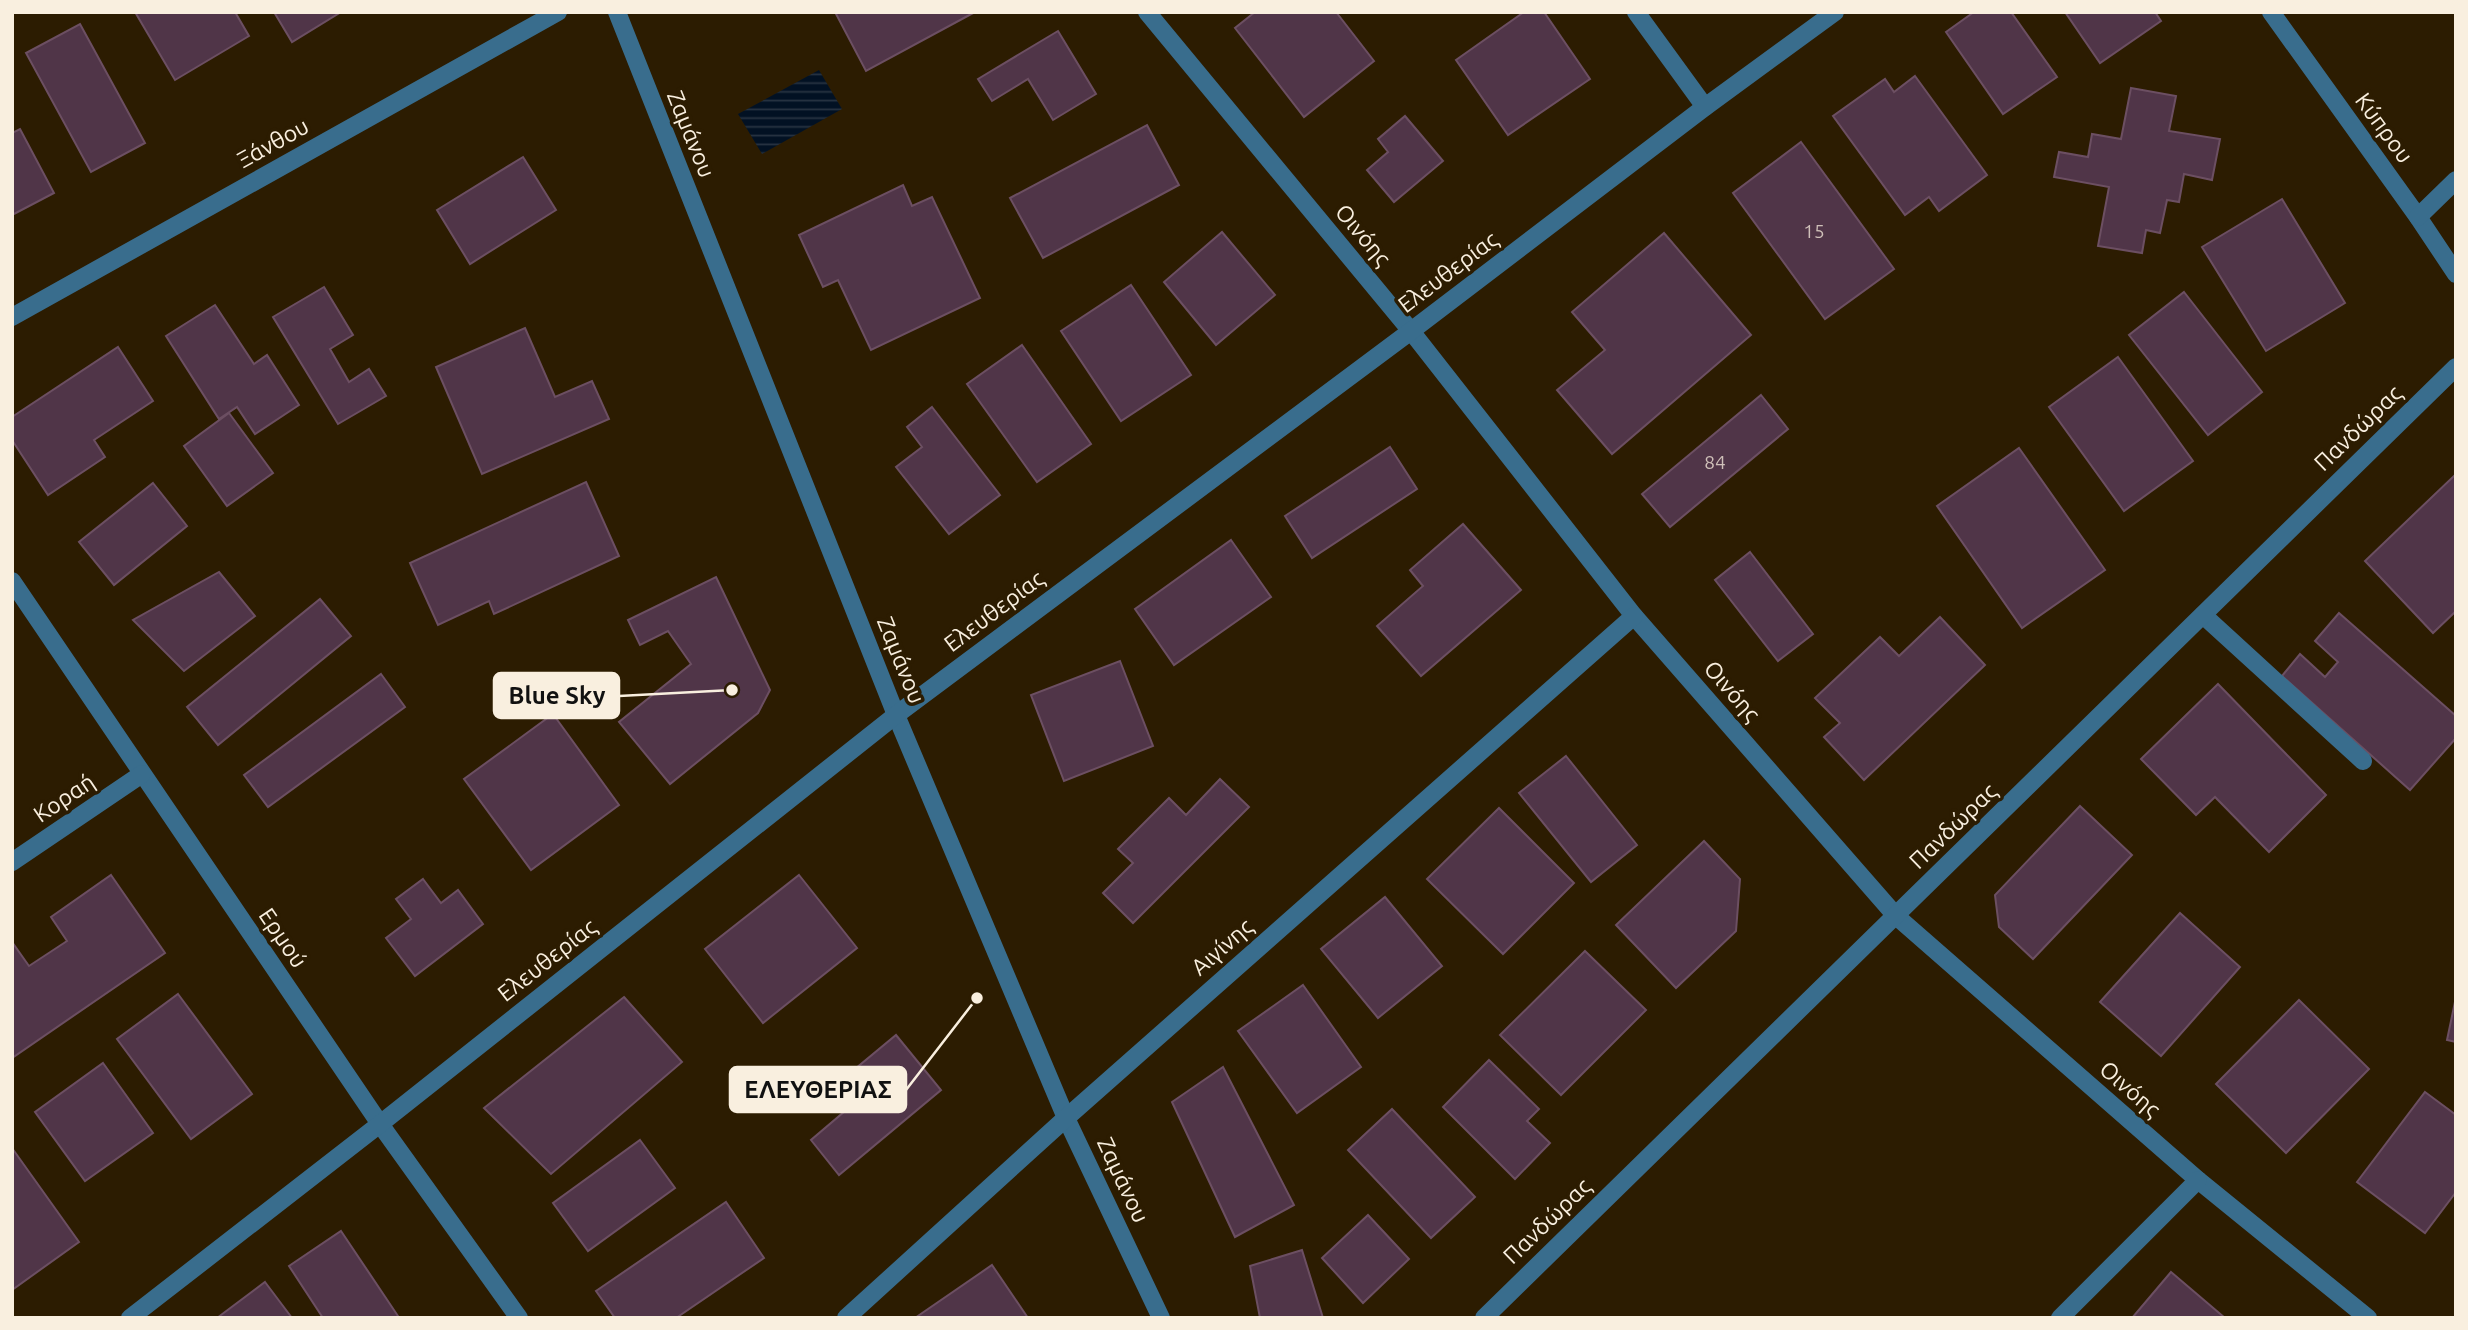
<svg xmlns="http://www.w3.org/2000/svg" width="2468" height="1330" font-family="Ubuntu,sans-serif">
<defs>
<pattern id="water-rules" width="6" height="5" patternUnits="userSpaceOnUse" patternTransform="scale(1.75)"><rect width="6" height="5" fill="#021123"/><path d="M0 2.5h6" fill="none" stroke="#283442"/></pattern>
</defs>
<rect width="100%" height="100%" fill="#2c1c01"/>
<polygon fill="url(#water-rules)" points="819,70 842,109 762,154 738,114"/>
<g fill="#503548" stroke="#6c4f62" stroke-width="2">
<polygon points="135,12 235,12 249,36 175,80"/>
<polygon points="274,12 341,12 292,42"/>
<polygon points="835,12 975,12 866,71"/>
<polygon points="1255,12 1336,12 1374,61 1304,117 1235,28"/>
<polygon points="1524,12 1544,12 1590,79 1508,135 1456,60"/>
<polygon points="1974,12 2011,12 2057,77 2003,114 1946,32"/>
<polygon points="2065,12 2155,12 2161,21 2100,63"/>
<polygon points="80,24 145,143 91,172 26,53"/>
<polygon points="1058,31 1096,94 1053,120 1028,79 992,101 978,79"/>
<polygon points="1915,76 1987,175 1939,211 1929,197 1905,215 1833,116 1885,79 1894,92"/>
<polygon points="2131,88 2176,96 2169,131 2220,139 2212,180 2184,174 2179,202 2167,200 2160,233 2146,230 2142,253 2098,246 2109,187 2054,177 2059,152 2088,157 2092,134 2121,139"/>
<polygon points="1405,116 1443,161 1394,202 1367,170 1388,152 1378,139"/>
<polygon points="1147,125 1179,185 1043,258 1010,198"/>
<polygon points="20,129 54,193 12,215 12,133"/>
<polygon points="1801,142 1894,269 1825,319 1733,193"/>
<polygon points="523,157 556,210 470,264 437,210"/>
<polygon points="903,185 912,206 932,197 980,298 871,350 838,280 823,287 799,235"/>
<polygon points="2282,199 2345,303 2266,351 2202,247"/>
<polygon points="1222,232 1275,295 1216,345 1164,282"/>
<polygon points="1664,233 1751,335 1612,454 1557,390 1605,350 1572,312"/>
<polygon points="1131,285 1191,375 1121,421 1061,331"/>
<polygon points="324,287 353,335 330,349 349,382 369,369 386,396 338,424 273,317"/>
<polygon points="2184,292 2262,392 2208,435 2129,335"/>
<polygon points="215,305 254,364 267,355 299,405 255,434 237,407 219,419 166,336"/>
<polygon points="525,328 555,397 592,381 609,419 482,474 436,367"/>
<polygon points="1022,345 1091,444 1037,482 967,384"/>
<polygon points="118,347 153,401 94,440 105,457 48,495 12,440 12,417"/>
<polygon points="2118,357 2193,461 2124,511 2049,407"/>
<polygon points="1761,395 1788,429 1670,527 1642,494"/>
<polygon points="932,407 1000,495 949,534 896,467 922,447 907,427"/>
<polygon points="229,413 273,473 227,506 184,446"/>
<polygon points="1390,447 1417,489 1312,558 1285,516"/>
<polygon points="2019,448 2105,570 2022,628 1937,506"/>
<polygon points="2456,474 2456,611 2433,633 2365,561"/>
<polygon points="586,482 619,556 494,614 489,601 438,625 410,563"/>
<polygon points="153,483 187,526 114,585 79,542"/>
<polygon points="1463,524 1521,590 1421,676 1377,626 1423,586 1410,570"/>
<polygon points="1231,540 1271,597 1174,665 1135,609"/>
<polygon points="1750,552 1813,634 1778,661 1715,580"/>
<polygon points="219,572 255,616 184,671 133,620"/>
<polygon points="716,577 770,690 758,713 670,784 619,722 691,664 668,631 640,645 628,620"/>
<polygon points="320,599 351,636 218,745 187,707"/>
<polygon points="2339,613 2456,716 2456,738 2410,790 2282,676 2300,654 2325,677 2338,662 2315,641"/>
<polygon points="1940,617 1985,665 1864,780 1824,737 1840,723 1815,698 1880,637 1899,656"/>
<polygon points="1120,661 1153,746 1064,781 1031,695"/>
<polygon points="381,674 405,707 268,807 244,775"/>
<polygon points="2218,684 2326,795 2269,852 2215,797 2196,815 2141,759"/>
<polygon points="553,714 619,805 531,870 464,779"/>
<polygon points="1566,756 1637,845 1591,882 1519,793"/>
<polygon points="1220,779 1249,807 1133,923 1103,893 1133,863 1118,849 1169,798 1186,815"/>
<polygon points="2080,806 2132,855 2033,959 1999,927 1995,895"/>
<polygon points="1499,808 1574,883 1503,954 1427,879"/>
<polygon points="1704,841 1740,879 1736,931 1676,988 1616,925"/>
<polygon points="111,875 165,953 12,1058 12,942 29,966 67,941 51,917"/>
<polygon points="799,875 857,948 763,1023 705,949"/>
<polygon points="423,879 441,903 458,890 483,924 415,976 386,938 411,919 396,899"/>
<polygon points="1385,897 1442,966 1378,1018 1321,949"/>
<polygon points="2180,913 2240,967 2161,1056 2100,1002"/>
<polygon points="1585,951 1646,1010 1561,1095 1500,1035"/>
<polygon points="1303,985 1361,1067 1297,1113 1238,1031"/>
<polygon points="178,994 252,1094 191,1139 117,1039"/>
<polygon points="624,997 682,1062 551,1174 484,1108"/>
<polygon points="2456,997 2456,1042 2447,1040"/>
<polygon points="2299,1000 2369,1069 2286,1153 2216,1084"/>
<polygon points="896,1035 941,1090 839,1175 811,1140 865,1094 849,1074"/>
<polygon points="1489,1060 1539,1109 1527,1121 1550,1143 1515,1179 1443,1107"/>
<polygon points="103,1063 153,1133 85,1181 35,1112"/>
<polygon points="1223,1067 1294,1205 1235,1237 1172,1102"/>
<polygon points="2425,1092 2456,1115 2456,1192 2425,1233 2357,1182"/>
<polygon points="1392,1109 1475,1197 1431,1238 1348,1150"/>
<polygon points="640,1140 675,1188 588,1251 553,1203"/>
<polygon points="12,1148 79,1242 12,1290"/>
<polygon points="726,1202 764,1258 676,1318 615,1318 596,1291"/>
<polygon points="1368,1215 1409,1259 1363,1303 1322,1258"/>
<polygon points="341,1231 398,1316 396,1318 323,1318 289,1266"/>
<polygon points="1302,1250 1323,1318 1260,1318 1250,1266"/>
<polygon points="992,1265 1028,1318 915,1318"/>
<polygon points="2171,1272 2225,1318 2132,1318"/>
<polygon points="265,1282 292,1318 217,1318"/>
</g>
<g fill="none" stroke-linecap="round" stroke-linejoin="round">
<g stroke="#396d8d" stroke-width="18">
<polyline points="617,12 896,715 1066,1118 1161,1318"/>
<polyline points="1147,12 1411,331 1634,616 1896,916 2198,1180 2368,1318"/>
<polyline points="1636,12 1705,107"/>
<polyline points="2271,12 2418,217 2456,274"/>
<polyline points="2418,217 2456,180"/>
<polyline points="12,317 558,12"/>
<polyline points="12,581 380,1124 519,1318"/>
<polyline points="2203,615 2363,761"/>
<polyline points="12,862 142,774"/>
<polyline points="130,1318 380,1124 896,715 1411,331 1705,107 1835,12"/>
<polyline points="846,1318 1066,1118 1634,616"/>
<polyline points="1484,1318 2456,367"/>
<polyline points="2060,1318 2198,1180"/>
</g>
</g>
<g text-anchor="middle" stroke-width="7" stroke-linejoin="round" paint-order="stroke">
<g font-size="19" fill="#cfc0b9">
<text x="1814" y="238">15</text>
<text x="1715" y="469">84</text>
</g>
<g font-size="23" fill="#f9efdf" stroke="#2c1c01">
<text transform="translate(2384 128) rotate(54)" y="8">Κύπρου</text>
<text transform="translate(691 134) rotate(68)" y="8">Ζαμάνου</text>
<text transform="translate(273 143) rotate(-29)" y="8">Ξάνθου</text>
<text transform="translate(1363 235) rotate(50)" y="8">Οινόης</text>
<text transform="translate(1448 272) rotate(-37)" y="8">Ελευθερίας</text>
<text transform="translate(2358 428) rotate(-44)" y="8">Πανδώρας</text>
<text transform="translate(994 611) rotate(-37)" y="8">Ελευθερίας</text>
<text transform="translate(901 660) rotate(68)" y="8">Ζαμάνου</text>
<text transform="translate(1732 691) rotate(49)" y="8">Οινόης</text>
<text transform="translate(64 798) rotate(-34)" y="8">Κοραή</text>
<text transform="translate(1953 826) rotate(-44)" y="8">Πανδώρας</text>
<text transform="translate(283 938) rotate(56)" y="8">Ερμού</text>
<text transform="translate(1222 947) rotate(-41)" y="8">Αιγίνης</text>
<text transform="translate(547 960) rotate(-38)" y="8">Ελευθερίας</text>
<text transform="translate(2130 1089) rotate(41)" y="8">Οινόης</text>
<text transform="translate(1123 1180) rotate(65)" y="8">Ζαμάνου</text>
<text transform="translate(1547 1221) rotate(-44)" y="8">Πανδώρας</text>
</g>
</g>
<path fill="none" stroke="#f9efdf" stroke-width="2.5" d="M732 690L619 696M977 998L906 1090"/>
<g fill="#f9efdf" stroke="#2c1c01" stroke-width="2.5">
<circle cx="732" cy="690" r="7"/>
<circle cx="977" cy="998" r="7"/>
</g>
<g fill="#f9efdf" stroke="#f9efdf" stroke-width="2.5">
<rect x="494" y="673" width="125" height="45" rx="7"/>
<rect x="730" y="1067" width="176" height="45" rx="7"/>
</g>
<g font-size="24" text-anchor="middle" font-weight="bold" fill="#111">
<text x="557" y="704">Blue Sky</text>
<text x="818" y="1098">ΕΛΕΥΘΕΡΙΑΣ</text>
</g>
<rect width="2468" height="1330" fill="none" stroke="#f9efdf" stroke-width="28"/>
</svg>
